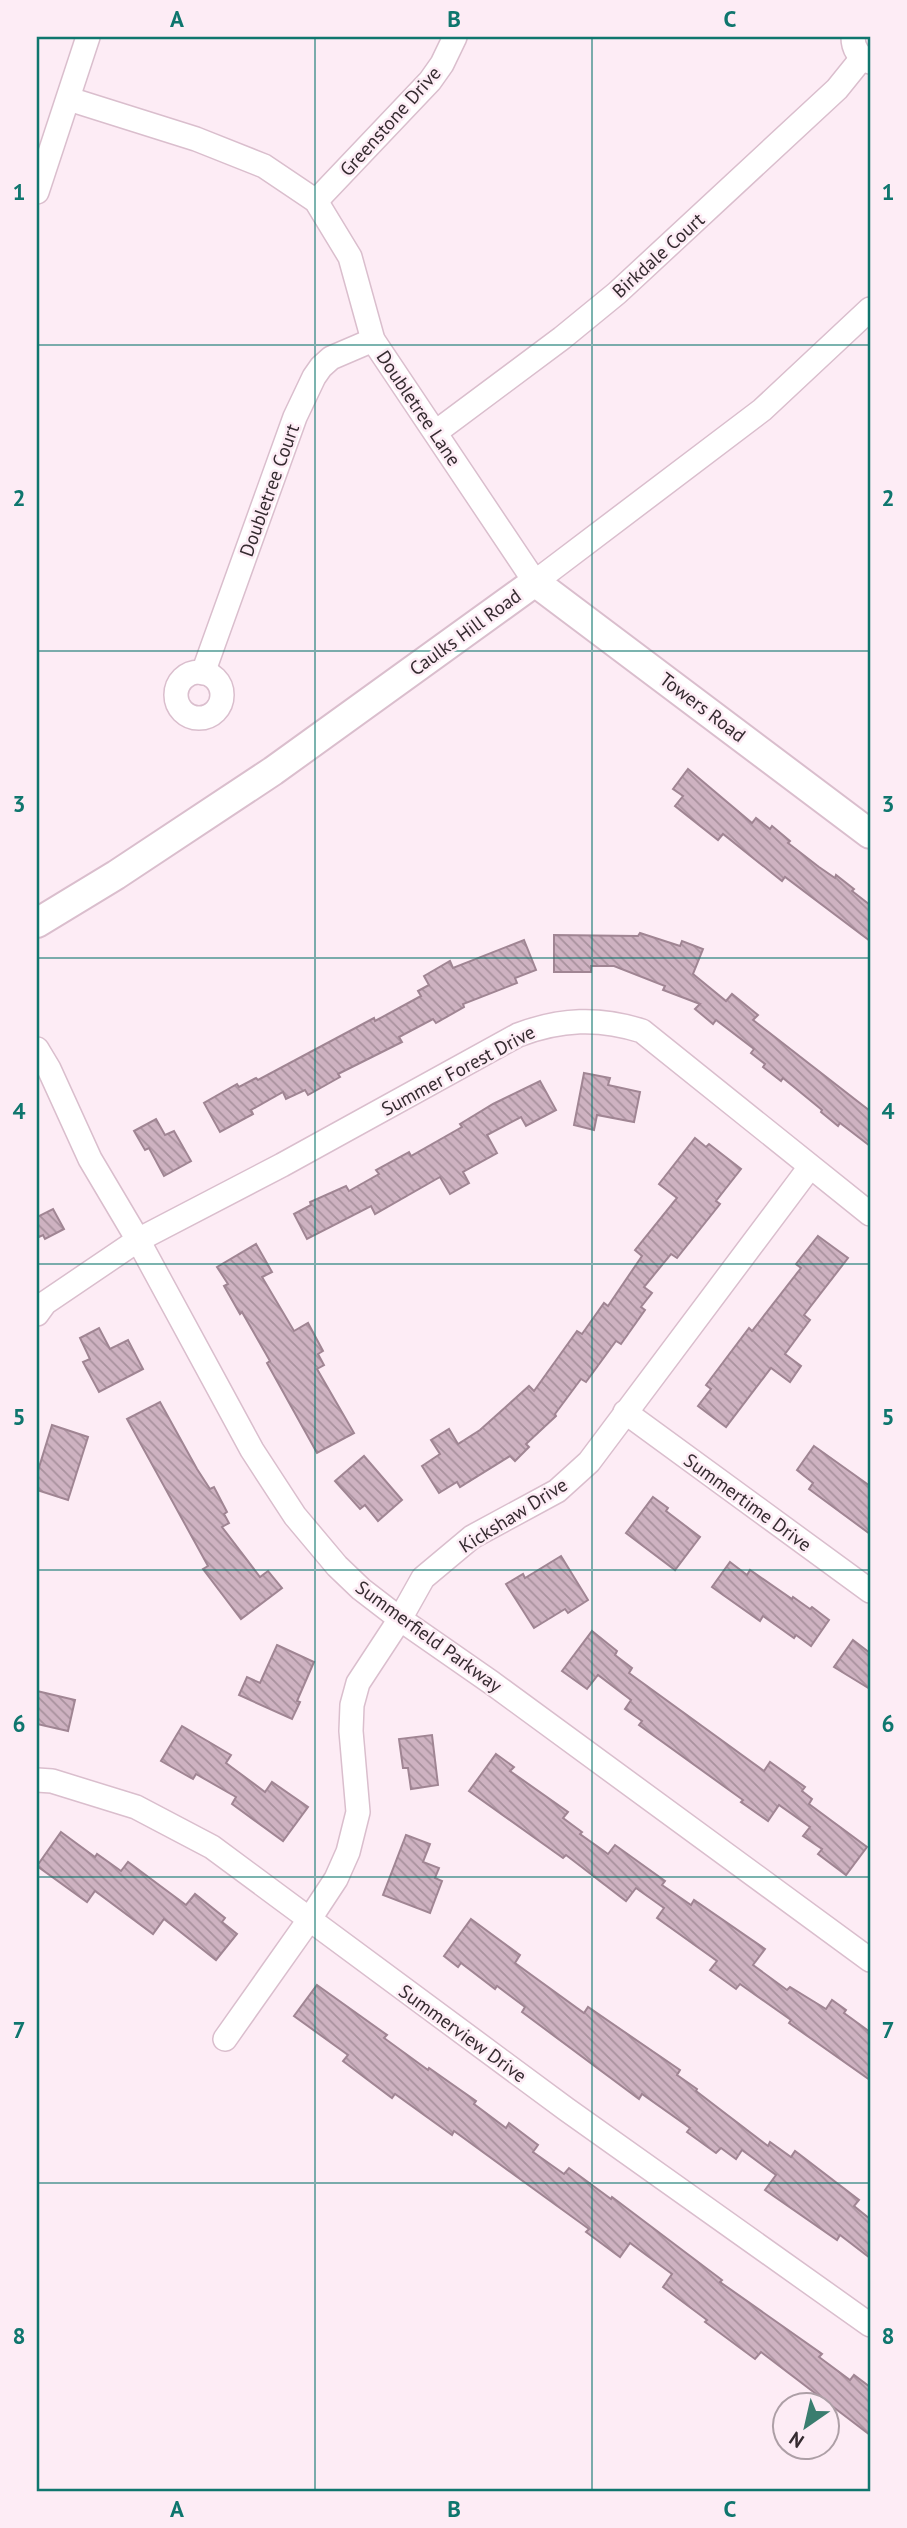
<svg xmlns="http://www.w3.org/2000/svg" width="907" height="2528" font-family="'PT Sans',sans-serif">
<defs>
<pattern id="building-back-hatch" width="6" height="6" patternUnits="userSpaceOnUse" patternTransform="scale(1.75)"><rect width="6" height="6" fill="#ceb2c1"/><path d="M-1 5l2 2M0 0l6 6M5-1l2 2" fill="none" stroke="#a8919d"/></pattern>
</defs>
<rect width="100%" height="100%" fill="#fdecf5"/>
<g fill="url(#building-back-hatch)" stroke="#a08593" stroke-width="2">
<polygon points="688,769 752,823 756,818 770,829 772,826 790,841 788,843 819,867 835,878 836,875 854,889 852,891 870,905 870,941 785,877 782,881 723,834 718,840 675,806 683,796 673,789"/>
<polygon points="640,933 680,946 682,941 703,949 693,974 726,1001 732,994 758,1015 753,1020 870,1111 870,1146 840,1123 838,1126 821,1112 822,1110 783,1078 781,1081 763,1067 765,1064 751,1053 754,1049 716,1020 713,1024 695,1009 700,1004 663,990 665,986 614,966 591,966 591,972 554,972 554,935 638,936"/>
<polygon points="524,940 536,970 515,978 517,983 463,1004 464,1007 436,1023 433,1019 399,1037 402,1042 338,1074 340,1077 308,1095 305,1090 286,1099 283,1092 251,1110 253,1114 220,1132 204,1103 237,1084 239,1087 256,1078 258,1080 374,1018 375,1021 421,996 418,991 429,985 424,976 450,961 453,968"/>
<polygon points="584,1073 610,1078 608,1085 640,1092 634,1122 597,1115 594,1130 574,1125"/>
<polygon points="540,1081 556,1110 526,1126 521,1117 487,1135 497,1153 463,1172 469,1183 450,1194 440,1177 375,1214 371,1206 307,1239 294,1214 311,1205 310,1202 346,1186 349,1191 379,1174 376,1170 409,1152 411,1156 462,1127 460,1124 493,1104"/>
<polygon points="156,1119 165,1135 174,1131 191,1161 164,1176 149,1148 145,1150 134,1131"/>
<polygon points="695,1138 706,1147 709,1144 741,1169 716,1201 720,1204 677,1258 671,1254 644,1287 652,1293 641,1307 645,1310 621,1344 616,1341 586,1382 581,1379 555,1414 556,1416 526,1444 529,1447 515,1461 510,1456 460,1487 457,1482 439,1493 422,1466 440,1454 431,1440 449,1429 458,1444 480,1430 529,1386 534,1391 577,1331 582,1334 604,1303 608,1306 642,1256 635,1250 677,1198 659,1184"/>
<polygon points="53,1209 64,1229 45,1239 43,1235 37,1238 37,1217"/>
<polygon points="818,1236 848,1258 804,1315 810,1320 785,1354 801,1366 790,1382 771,1368 726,1427 698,1406 711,1389 706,1385 749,1328 752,1331 801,1268 796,1264"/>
<polygon points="256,1244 272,1272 262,1277 294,1331 308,1323 323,1351 318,1354 324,1365 317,1369 354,1433 317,1453 267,1363 270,1361 242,1312 240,1314 224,1286 228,1284 217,1267"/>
<polygon points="99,1328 110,1349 128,1340 143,1369 99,1392 83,1362 90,1359 80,1338"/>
<polygon points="160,1402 197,1469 210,1489 214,1487 227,1512 224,1514 229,1523 222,1527 260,1577 268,1571 282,1588 241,1619 203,1569 208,1566 127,1419"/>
<polygon points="52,1425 88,1437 68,1500 37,1490 37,1474"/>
<polygon points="814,1446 870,1486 870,1534 809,1489 813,1483 797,1470"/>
<polygon points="364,1456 402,1500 378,1521 365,1505 360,1509 335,1481"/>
<polygon points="653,1497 668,1508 666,1511 700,1537 675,1570 626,1533"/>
<polygon points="561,1556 588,1600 568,1613 565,1609 534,1628 506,1584 523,1574 525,1578"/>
<polygon points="730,1562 747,1575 750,1570 792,1599 793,1597 810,1609 812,1607 829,1620 811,1646 796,1635 794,1638 763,1616 760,1621 712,1587"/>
<polygon points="592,1631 617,1651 615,1655 632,1668 629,1673 764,1771 770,1762 805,1787 802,1791 812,1799 809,1804 867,1847 846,1875 818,1854 822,1849 803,1836 810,1827 779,1805 768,1821 741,1802 743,1800 639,1725 642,1721 625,1709 631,1700 598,1675 587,1689 562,1671"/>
<polygon points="853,1640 870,1653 870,1689 834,1667"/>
<polygon points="277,1645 314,1662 297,1701 300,1702 292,1719 239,1695 247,1677 260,1683"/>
<polygon points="37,1691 75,1700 68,1731 37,1724"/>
<polygon points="182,1726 231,1755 226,1763 265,1792 272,1782 308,1807 283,1841 232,1804 236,1797 196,1774 193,1779 161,1761"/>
<polygon points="432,1735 438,1785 411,1789 408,1768 403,1768 399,1739"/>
<polygon points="496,1754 514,1767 510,1771 568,1812 563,1818 582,1832 580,1834 608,1854 615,1845 665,1881 662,1885 691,1905 694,1900 765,1949 753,1965 787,1990 790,1987 826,2009 832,2000 846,2010 844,2013 870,2032 870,2080 789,2023 791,2020 740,1984 736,1989 710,1970 717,1961 657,1918 664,1908 636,1888 626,1901 566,1855 563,1858 469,1791"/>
<polygon points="61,1832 95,1857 97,1854 121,1871 128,1862 186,1905 195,1894 225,1918 222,1922 237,1934 216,1960 164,1919 153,1934 95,1891 87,1902 37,1866"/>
<polygon points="406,1835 430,1844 423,1862 439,1868 435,1878 442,1881 430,1913 383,1895"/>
<polygon points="471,1919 520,1955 515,1963 584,2013 588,2007 680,2070 677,2075 697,2089 696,2091 768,2146 770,2142 791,2157 795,2151 859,2200 854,2206 870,2219 870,2258 840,2235 837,2240 765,2190 776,2175 742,2150 736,2159 721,2148 716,2153 687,2132 690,2128 642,2094 639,2099 522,2012 525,2007 497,1986 495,1989 461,1963 458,1967 444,1956"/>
<polygon points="317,1985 387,2035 384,2038 428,2070 429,2068 476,2101 474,2104 506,2128 509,2123 538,2145 533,2152 564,2174 569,2168 611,2199 612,2197 722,2280 720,2282 822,2354 819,2357 850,2380 854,2375 870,2387 870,2435 761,2352 755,2359 705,2322 707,2320 663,2287 672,2274 630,2243 620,2257 586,2232 589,2229 454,2131 452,2135 395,2094 392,2098 343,2061 348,2055 294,2016"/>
</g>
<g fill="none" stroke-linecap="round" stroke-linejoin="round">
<g stroke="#dabecd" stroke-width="26">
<g id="minor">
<path d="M853 37C853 49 859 57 870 62"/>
<polyline points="69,99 196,139 264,166 316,201 350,257 373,340 535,582 762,410 870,309"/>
<polyline points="37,192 88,37"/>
<polyline points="316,201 430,81 442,64 455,37"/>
<polyline points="436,432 562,338 617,293 837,89 862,58"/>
<circle cx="199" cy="695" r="23"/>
<polyline points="203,673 295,417 314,377 321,367 331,358 373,340"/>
<polyline points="37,1049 49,1069 90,1159 138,1240 252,1450 295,1516 337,1566 361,1589 400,1619 492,1683 870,1960"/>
<path d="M37 1314 45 1303 138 1240 282 1165 518 1035C560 1019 599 1017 642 1031L870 1214"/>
<polyline points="625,1412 870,1591"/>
<polyline points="37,1780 52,1781 136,1807 212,1847 566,2109 870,2325"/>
<polyline points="225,2039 309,1920 336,1879 348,1852 358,1812 351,1731 352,1705 358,1683 400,1619 423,1578 472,1537 557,1491 589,1462 810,1167"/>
</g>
</g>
<g stroke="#dabecd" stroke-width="32">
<polyline id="major" points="37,923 116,875 273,771 535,582 870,834"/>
</g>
<use href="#minor" stroke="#fff" stroke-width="23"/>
<use href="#major" stroke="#fff" stroke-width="28"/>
</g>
<path fill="none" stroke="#0f766e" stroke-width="2" stroke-opacity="0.55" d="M315 37V2491M592 37V2491M37 345H870M37 651H870M37 958H870M37 1264H870M37 1570H870M37 1877H870M37 2183H870"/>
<g text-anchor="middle" stroke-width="5" stroke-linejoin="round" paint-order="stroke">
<g font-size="19" fill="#352b30" stroke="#fdecf5">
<text transform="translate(390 121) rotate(-48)" y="7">Greenstone Drive</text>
<text transform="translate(658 255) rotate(-42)" y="7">Birkdale Court</text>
<text transform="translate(419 408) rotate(56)" y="7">Doubletree Lane</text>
<text transform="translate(269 490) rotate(-70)" y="7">Doubletree Court</text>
<text transform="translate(465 632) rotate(-36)" y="7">Caulks Hill Road</text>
<text transform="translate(703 707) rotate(37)" y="7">Towers Road</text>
<text transform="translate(458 1070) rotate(-28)" y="7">Summer Forest Drive</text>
<text transform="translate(748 1502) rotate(36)" y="7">Summertime Drive</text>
<text transform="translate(513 1515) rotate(-32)" y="7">Kickshaw Drive</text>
<text transform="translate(429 1636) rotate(36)" y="7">Summerfield Parkway</text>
<text transform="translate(463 2033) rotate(36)" y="7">Summerview Drive</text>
</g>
</g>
<rect width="907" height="2528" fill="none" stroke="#fdecf5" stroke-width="77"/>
<g transform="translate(806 2426) rotate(214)"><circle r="33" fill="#fdecf5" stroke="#ad9fa6" stroke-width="2"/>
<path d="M0-5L12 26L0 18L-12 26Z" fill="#3a7d6f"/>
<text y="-10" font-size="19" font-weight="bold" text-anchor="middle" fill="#352b30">N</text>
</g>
<rect x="38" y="38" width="831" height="2452" fill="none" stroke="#0f766e" stroke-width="2.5"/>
<g font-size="23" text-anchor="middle" font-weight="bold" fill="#0f766e">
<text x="177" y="27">A</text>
<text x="454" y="27">B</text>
<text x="730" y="27">C</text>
<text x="19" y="200">1</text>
<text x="888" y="200">1</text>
<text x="19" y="506">2</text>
<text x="888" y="506">2</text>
<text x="19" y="812">3</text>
<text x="888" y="812">3</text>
<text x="19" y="1119">4</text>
<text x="888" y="1119">4</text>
<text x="19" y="1425">5</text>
<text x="888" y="1425">5</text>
<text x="19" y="1732">6</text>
<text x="888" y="1732">6</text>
<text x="19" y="2038">7</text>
<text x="888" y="2038">7</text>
<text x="19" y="2344">8</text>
<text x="888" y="2344">8</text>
<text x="177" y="2517">A</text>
<text x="454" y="2517">B</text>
<text x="730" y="2517">C</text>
</g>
</svg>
